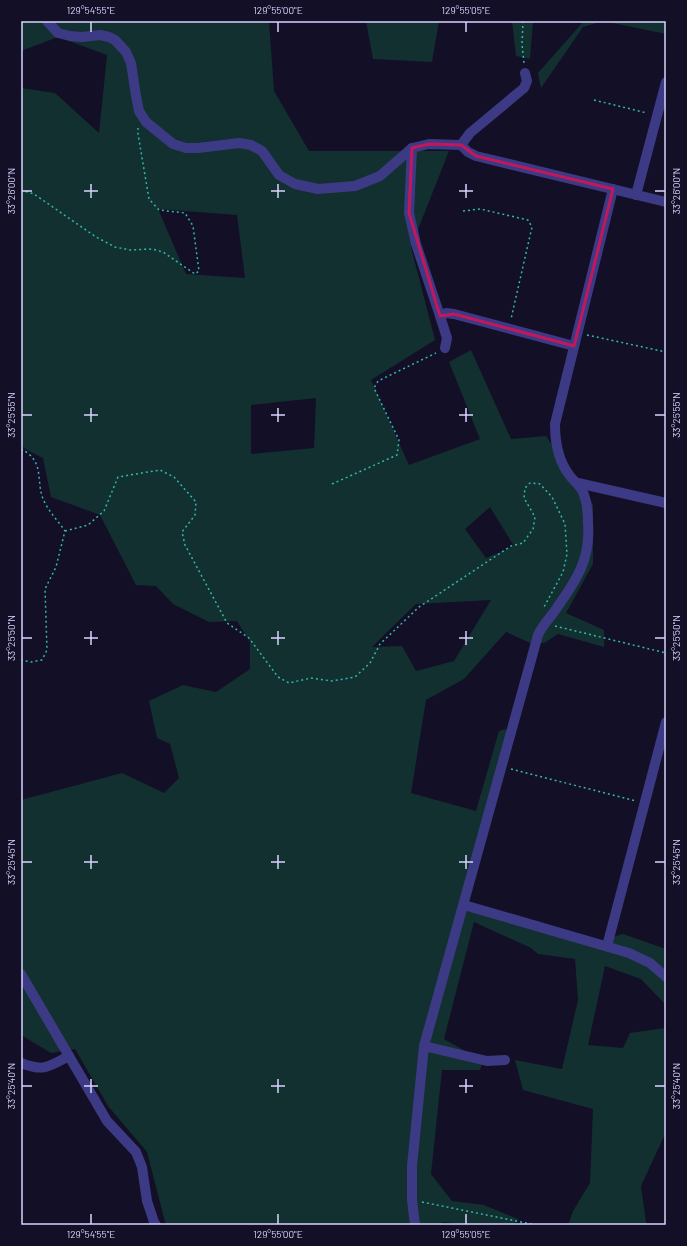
<svg xmlns="http://www.w3.org/2000/svg" width="687" height="1246" font-family="Barlow,sans-serif">
<rect width="100%" height="100%" fill="#130f26"/>
<g fill="#12302f" fill-rule="evenodd">
<path d="M21 21H269L274 91 309 151H449L411 247 435 340 371 380 409 465 480 439 449 362 471 350 511 439 546 436 593 504V564L566 613 604 630V647L558 634 544 643H530L506 632 464 679 426 700 411 793 476 811 499 731 506 729 504 767 461 904 593 943 623 934 666 949V1005L641 979 605 966 588 1045 623 1048 630 1033 665 1028 666 1022V1132L641 1186 646 1222 648 1225H568L573 1211 590 1183 593 1109 523 1090 515 1060 562 1069 578 1000 575 959 538 954 531 948 474 922 444 1039 483 1061 480 1070H442L431 1174 452 1201 484 1205 518 1219 514 1225H474L442 1222V1225H167L165 1222 147 1152 108 1106 75 1049 51 1053 21 1035V800L122 773 164 793 179 778 170 744 157 738 149 701 183 685 216 692 250 669V642L237 621 209 622 173 604 156 586 136 585 100 515 51 497 43 458 25 449 21 445V88L55 93 99 133 107 55 58 37 21 51ZM158 209 237 215 245 278 186 274ZM316 398 314 448 251 454V405ZM490 507 514 546 486 558 465 529ZM491 600 454 661 416 671 402 646 372 647 416 604Z"/>
<polygon points="366,21 439,21 432,62 373,59"/>
<polygon points="512,21 533,21 530,59 516,56"/>
<polygon points="584,21 666,21 666,34 603,21 583,27 541,88 538,73"/>
</g>
<g fill="none" stroke-linecap="round" stroke-linejoin="round">
<g stroke="#2fb8b0" stroke-width="1.5" stroke-dasharray="2 3" stroke-linecap="butt">
<polyline points="523,21 522,44 524,63"/>
<polyline points="594,100 647,113"/>
<polyline points="21,190 34,194 96,237 115,247 130,250 152,249 163,252 195,274 199,271 193,226 185,213 159,210 149,199 138,134 138,128"/>
<polyline points="463,211 480,209 528,220 532,227 511,319"/>
<polyline points="587,335 666,352"/>
<path d="M21 449C47 462 34 483 45 503 50 513 59 522 65 531L56 567 45 589 47 650 42 660 31 662 21 660"/>
<polyline points="332,484 397,455 399,440 374,388 378,381 436,353"/>
<polyline points="65,531 88,525 104,511 118,477 160,470 174,477 196,502 195,515 182,532 185,545 227,623 249,638 278,677 289,683 311,678 332,681 355,677 370,663 380,644 419,607 511,546 523,543 533,529 535,517 524,498 525,488 530,483 540,484 552,497 565,524 567,554 563,572 544,607"/>
<polyline points="555,626 666,653"/>
<polyline points="511,769 636,801"/>
<polyline points="422,1202 536,1225"/>
</g>
<g stroke="#3d3a85" stroke-width="10">
<polyline points="47,21 58,33 70,36 82,37 100,35 109,37 115,40 126,52 131,63 136,96 139,111 146,122 173,144 186,148 198,148 239,143 251,145 262,151 279,175 295,184 318,189 355,186 380,176 412,148 429,144 461,145 468,152 476,156 666,202"/>
<polyline points="461,145 470,133 524,88 527,81 525,73"/>
<polyline points="412,148 409,213 416,244 440,316"/>
<polyline points="636,195 666,82"/>
<polyline points="445,348 447,338 440,316 446,313 454,314 574,346"/>
<polyline points="578,483 666,503"/>
<polyline points="464,905 629,953 650,963 666,977"/>
<polyline points="607,946 666,722"/>
<polyline points="21,974 107,1121 136,1152 142,1167 147,1201 154,1222 156,1225"/>
<polyline points="424,1046 487,1061 505,1060"/>
<path d="M21 1063C45 1072 47 1067 69 1056"/>
<path d="M415 1225 412 1200V1166L424 1046 538 635C542 626 548 620 554 612 575 582 591 561 588 523 588 512 587 500 582 490 578 484 574 481 570 476 558 461 555 443 555 424L613 189"/>
</g>
</g>
<path fill="none" stroke="#c2185b" stroke-width="3" stroke-linejoin="round" d="M429 144 461 145 476 156 613 189 574 346 454 314 440 316 409 213 412 148Z"/>
<path fill="none" stroke="#d9d4ff" stroke-width="1.5" d="M91 22V32M278 22V32M466 22V32M91 184V198M278 184V198M466 184V198M22 191H32M84 191H98M271 191H285M459 191H473M655 191H665M91 408V422M278 408V422M466 408V422M22 415H32M84 415H98M271 415H285M459 415H473M655 415H665M91 631V645M278 631V645M466 631V645M22 638H32M84 638H98M271 638H285M459 638H473M655 638H665M91 855V869M278 855V869M466 855V869M22 862H32M84 862H98M271 862H285M459 862H473M655 862H665M91 1079V1093M278 1079V1093M466 1079V1093M22 1086H32M84 1086H98M271 1086H285M459 1086H473M655 1086H665M91 1214V1224M278 1214V1224M466 1214V1224"/>
<rect width="687" height="1246" fill="none" stroke="#130f26" stroke-width="44"/>
<rect x="22" y="22" width="643" height="1202" fill="none" stroke="#d9d4ff" stroke-width="1.5"/>
<g font-size="10" text-anchor="middle" fill="#d9d4ff">
<text x="91" y="14">129°54'55"E</text>
<text x="278" y="14">129°55'00"E</text>
<text x="466" y="14">129°55'05"E</text>
<text transform="translate(11 191) rotate(-90)" y="4">33°26'00"N</text>
<text transform="translate(676 191) rotate(-90)" y="4">33°26'00"N</text>
<text transform="translate(11 415) rotate(-90)" y="4">33°25'55"N</text>
<text transform="translate(676 415) rotate(-90)" y="4">33°25'55"N</text>
<text transform="translate(11 638) rotate(-90)" y="4">33°25'50"N</text>
<text transform="translate(676 638) rotate(-90)" y="4">33°25'50"N</text>
<text transform="translate(11 862) rotate(-90)" y="4">33°25'45"N</text>
<text transform="translate(676 862) rotate(-90)" y="4">33°25'45"N</text>
<text transform="translate(11 1086) rotate(-90)" y="4">33°25'40"N</text>
<text transform="translate(676 1086) rotate(-90)" y="4">33°25'40"N</text>
<text x="91" y="1238">129°54'55"E</text>
<text x="278" y="1238">129°55'00"E</text>
<text x="466" y="1238">129°55'05"E</text>
</g>
</svg>
